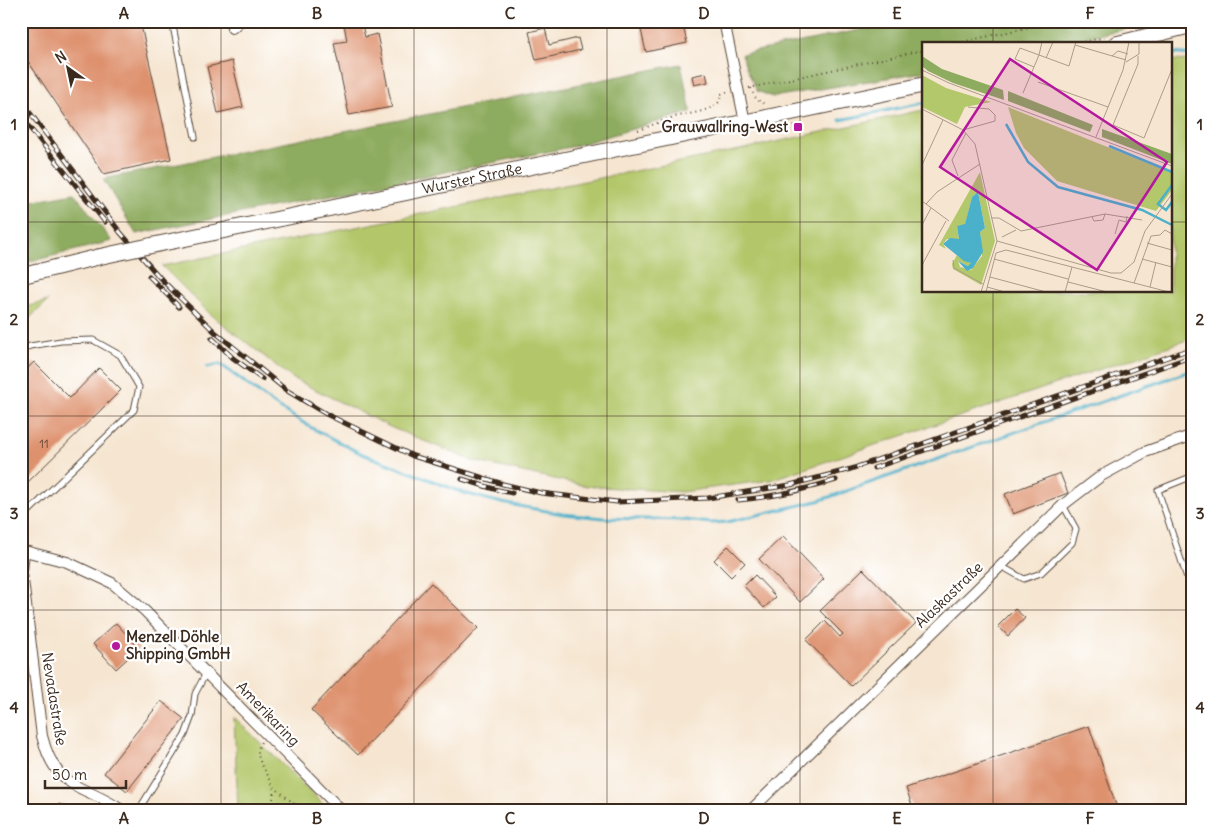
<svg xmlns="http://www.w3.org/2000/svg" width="1214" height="832" font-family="Delius,sans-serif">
<rect width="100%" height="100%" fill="#fff"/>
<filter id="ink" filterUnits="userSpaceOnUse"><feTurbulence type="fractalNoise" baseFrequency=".02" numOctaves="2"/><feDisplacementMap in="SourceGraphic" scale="10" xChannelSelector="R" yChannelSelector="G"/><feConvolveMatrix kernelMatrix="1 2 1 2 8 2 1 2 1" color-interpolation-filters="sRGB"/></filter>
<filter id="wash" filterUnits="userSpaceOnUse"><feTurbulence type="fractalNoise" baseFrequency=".0096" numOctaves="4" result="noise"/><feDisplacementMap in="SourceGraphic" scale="20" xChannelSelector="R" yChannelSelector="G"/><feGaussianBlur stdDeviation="1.12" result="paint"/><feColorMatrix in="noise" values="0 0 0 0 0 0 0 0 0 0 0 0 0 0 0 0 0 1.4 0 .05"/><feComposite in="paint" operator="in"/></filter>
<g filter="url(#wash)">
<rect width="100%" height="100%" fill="#f6e6d1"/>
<g fill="#b3c76b" stroke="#777844">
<polygon points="1170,60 1193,61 1193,338 771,480 682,492 586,486 473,461 390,427 292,378 210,314 162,266 739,150 923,110 923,291 1170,291"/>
<polygon points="48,301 21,326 21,308"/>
<polygon points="234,717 330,811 238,811"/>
</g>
<g fill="#8eac5f" stroke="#646b3e">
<polygon points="903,21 1161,21 1056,44 923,44 923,72 773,97 757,91 746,67 742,54"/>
<polygon points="681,64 691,112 571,147 136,234 103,179"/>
<polygon points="74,193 112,241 21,264 21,203"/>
</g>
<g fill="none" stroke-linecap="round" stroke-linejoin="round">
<g stroke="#4bb1ca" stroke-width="3">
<polyline points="1170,53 1193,55"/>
<polyline points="840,120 923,103"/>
<polyline points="207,367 220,364 275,405 310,427 360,453 464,493 502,503 563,514 604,518 684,520 711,523 727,522 818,501 1193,370"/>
</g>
</g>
<g id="blocks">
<g fill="#de916d">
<polygon points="21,21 140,21 171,159 104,174 21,51"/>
<polygon points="357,21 361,21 365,37 377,34 392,107 349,115 334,43 347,41 344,24"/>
<polygon points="639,21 682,21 687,43 646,52"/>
<polygon points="545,28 549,45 578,38 581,50 536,60 529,32"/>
<polygon points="232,61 243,107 218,113 207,67"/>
<polygon points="706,73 708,82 694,85 692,76"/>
<polygon points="34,362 70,398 99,368 121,390 21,489 21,375"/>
<polygon points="1060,473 1068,493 1013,514 1005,494"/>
<polygon points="783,536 824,579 800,602 759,559"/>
<polygon points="728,546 745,563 731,577 714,560"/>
<polygon points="863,569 916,623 851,686 806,640 825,621 840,637 843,634 820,611"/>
<polygon points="755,575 776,597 764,608 744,586"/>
<polygon points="431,583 478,628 358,755 311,710"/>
<polygon points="1015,609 1025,618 1008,636 998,626"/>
<polygon points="116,623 139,648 116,669 93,644"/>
<polygon points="161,701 184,719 127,791 104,773"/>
<polygon points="1089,726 1118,811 914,811 906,788"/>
<polygon points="21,770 23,770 25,792 21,793"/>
<polygon points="59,804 75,811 56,811"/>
</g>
</g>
</g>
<g filter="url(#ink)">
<use href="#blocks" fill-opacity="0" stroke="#574639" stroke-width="1"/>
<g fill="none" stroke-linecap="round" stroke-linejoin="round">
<g stroke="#574639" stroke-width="7">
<g id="service">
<polyline points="172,21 195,137"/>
<polyline points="21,351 30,346 61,341 93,340 120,355 139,387 134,410 21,519"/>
<polyline points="1001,566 1024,579 1041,573 1072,543 1076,529 1063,505"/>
<polyline points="1186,575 1158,490 1193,476"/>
<polyline points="138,811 185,735 192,716 195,694 206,673"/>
</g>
</g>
<g stroke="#574639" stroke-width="12">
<g id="minor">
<polyline points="724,21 745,122"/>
<polyline points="232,28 240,21"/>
<polyline points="21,550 67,562 112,583 145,611 342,811"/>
<path d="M24 551 22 572 42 736C56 792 83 783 123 811"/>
<polyline points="750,811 1063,505 1101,476 1145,452 1193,435"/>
</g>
</g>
<g stroke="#574639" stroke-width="17">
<g id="primary">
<polyline points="1116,44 1193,25"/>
<path id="s1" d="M149 246 923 85"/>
<polyline points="21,276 98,257"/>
</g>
</g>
<g stroke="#574639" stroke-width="2" stroke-dasharray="1 4" stroke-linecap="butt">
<polyline points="1189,42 1193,41"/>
<polyline points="953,44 1057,21"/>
<polyline points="1074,44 1106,37"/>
<polyline points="749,88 923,50"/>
<path d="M751 88C754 97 757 102 767 104"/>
<polyline points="779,129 801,125"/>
<path d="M638 130C649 127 658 122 668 119 684 113 708 114 720 101L721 94 729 92"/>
<path d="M261 742C251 759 269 771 273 787 275 793 272 804 271 811"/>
<polyline points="274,787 303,811"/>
</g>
<use href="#service" stroke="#fff" stroke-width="5"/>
<use href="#minor" stroke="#fff" stroke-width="10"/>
<use href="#primary" stroke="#fff" stroke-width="15"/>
<g stroke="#3b2a1e" stroke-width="5">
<g id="rail">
<polyline points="21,101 120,232 162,280 215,332 286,390 326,414 413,456 503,484 541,493 617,502 708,498 790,485 851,469 1193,348"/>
<polyline points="21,117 105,222"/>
<polyline points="149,276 179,307"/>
<polyline points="212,338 233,358 262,379"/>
<polyline points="874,468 1193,356"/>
<polyline points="462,479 494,489 512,493"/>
<path d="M738 500C772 497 804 490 836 480"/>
</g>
</g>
<use href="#rail" stroke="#fff" stroke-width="3" stroke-dasharray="9" stroke-linecap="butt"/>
<g stroke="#574639" stroke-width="17" stroke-linecap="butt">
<polyline id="primary-bridge" points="98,257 149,246"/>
</g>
<use href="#primary-bridge" stroke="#fff" stroke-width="15"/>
</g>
</g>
<path fill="none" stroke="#3b2a1e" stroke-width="1" stroke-opacity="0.55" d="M221 21V811M414 21V811M607 21V811M800 21V811M993 21V44M21 222H923M1170 222H1193M993 291V811M21 416H1193M21 610H1193"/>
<g fill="#b5179e" stroke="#fff" stroke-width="2">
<rect x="793" y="122" width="10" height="10" rx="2.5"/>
<circle cx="116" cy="646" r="5"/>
</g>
<g text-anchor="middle" stroke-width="4.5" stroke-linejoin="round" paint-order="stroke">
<g font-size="12" fill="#644432">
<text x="44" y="448">11</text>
</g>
<g font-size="15" font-weight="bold" fill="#3b2a1e" stroke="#fff" text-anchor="end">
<text x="788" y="132">Grauwallring-West</text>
<text x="126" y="642" text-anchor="start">Menzell Döhle<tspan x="126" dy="17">Shipping GmbH</tspan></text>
</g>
<g font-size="15" fill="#3b2a1e" stroke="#fff">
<text dy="5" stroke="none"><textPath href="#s1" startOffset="330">Wurster Straße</textPath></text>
<text transform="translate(949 595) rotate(-44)" y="5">Alaskastraße</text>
<text transform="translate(54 699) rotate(81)" y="5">Nevadastraße</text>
<text transform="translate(268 714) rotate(46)" y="5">Amerikaring</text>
</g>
</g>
<g transform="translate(922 42)">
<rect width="250" height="250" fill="#f6e6d1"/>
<path d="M0 33 24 46 69 60 43 65 35 82 0 65ZM86 65 250 131V148L234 169 135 139 102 106 94 91ZM58 130 73 199 59 243 31 227 30 222 35 213 50 222 46 224 36 219 38 225 49 228 60 214 58 190 63 186 56 150 50 155 43 183 35 184 37 197H25L21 202 24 207 17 203Z" fill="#b3c76b"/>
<path d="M0 14 20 27 81 48 82 58 31 41 6 29 0 24ZM86 49 171 83 168 90 86 59ZM180 87 250 112V122L180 95Z" fill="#8eac5f"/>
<path d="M56 150 63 186 58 190 61 210 51 226 45 229 36 219 46 224 49 221 42 219 21 202 28 196 37 197 35 184 43 182 50 155Z" fill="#4bb1ca"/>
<path fill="none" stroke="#4bb1ca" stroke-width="2.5" d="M84 82 106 120 136 145 220 168 250 183M187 104 250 130M250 143 236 162 244 168 250 160"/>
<path fill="none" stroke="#ab9b89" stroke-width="1" d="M154 0 153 3 204 18M190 14 196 9 206 12M216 14V22L191 83 222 96 250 27M124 16 131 0M204 20 217 12V0M112 25 93 17 98 6 117 13 120 0M0 28 27 41 250 124M116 40 186 65M101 51 117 13 147 24 153 3M0 67 41 88 53 102 75 199 59 250M41 88 73 79V73L67 67 46 65M174 95 201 28 207 0M0 123 21 78M36 134 30 118 44 91M0 159 27 179M4 162 15 150 58 122M170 175 172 179 181 178 183 172M69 176H77L99 189 183 172 220 178M0 183 9 166M193 192 197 178 204 180 205 174M80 195 94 188M75 199 189 231H199L212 220 223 189 250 152M225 201 250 208M72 217 146 237M220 217 250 225M31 218 32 226 61 242M0 223 24 179M68 235 124 250M146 240 185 250M212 241 229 194 238 193 243 188 250 192M65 245 83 250M228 245 234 220M64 250 74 211 84 208 247 250M143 250 150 225"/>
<path fill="#b5179e" fill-opacity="0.15" stroke="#b5179e" stroke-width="2.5" d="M88 17 245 120 175 228 18 125Z"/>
<rect width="250" height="250" fill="none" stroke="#3b2a1e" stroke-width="2.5"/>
</g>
<rect width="1214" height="832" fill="none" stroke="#fff" stroke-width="55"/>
<g transform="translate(68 68) rotate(327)" stroke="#ffffff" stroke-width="4" paint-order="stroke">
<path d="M0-4L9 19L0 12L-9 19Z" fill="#3b2a1e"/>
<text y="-8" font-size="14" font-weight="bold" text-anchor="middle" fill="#3b2a1e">N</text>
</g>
<path d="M45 780v8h81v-8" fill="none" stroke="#3b2a1e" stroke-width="2.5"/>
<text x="52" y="780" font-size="15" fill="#3b2a1e" stroke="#ffffff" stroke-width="4" paint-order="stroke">50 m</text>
<rect x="28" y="28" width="1158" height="776" fill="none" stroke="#3b2a1e" stroke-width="2"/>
<g font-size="16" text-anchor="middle" font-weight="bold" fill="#3b2a1e">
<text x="124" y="19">A</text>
<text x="317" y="19">B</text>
<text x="510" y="19">C</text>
<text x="704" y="19">D</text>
<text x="897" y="19">E</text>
<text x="1090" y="19">F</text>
<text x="14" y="130">1</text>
<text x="1200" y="130">1</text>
<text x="14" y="325">2</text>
<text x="1200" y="325">2</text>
<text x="14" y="519">3</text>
<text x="1200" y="519">3</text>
<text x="14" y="713">4</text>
<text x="1200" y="713">4</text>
<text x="124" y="824">A</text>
<text x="317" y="824">B</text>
<text x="510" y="824">C</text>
<text x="704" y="824">D</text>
<text x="897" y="824">E</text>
<text x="1090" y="824">F</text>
</g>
</svg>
